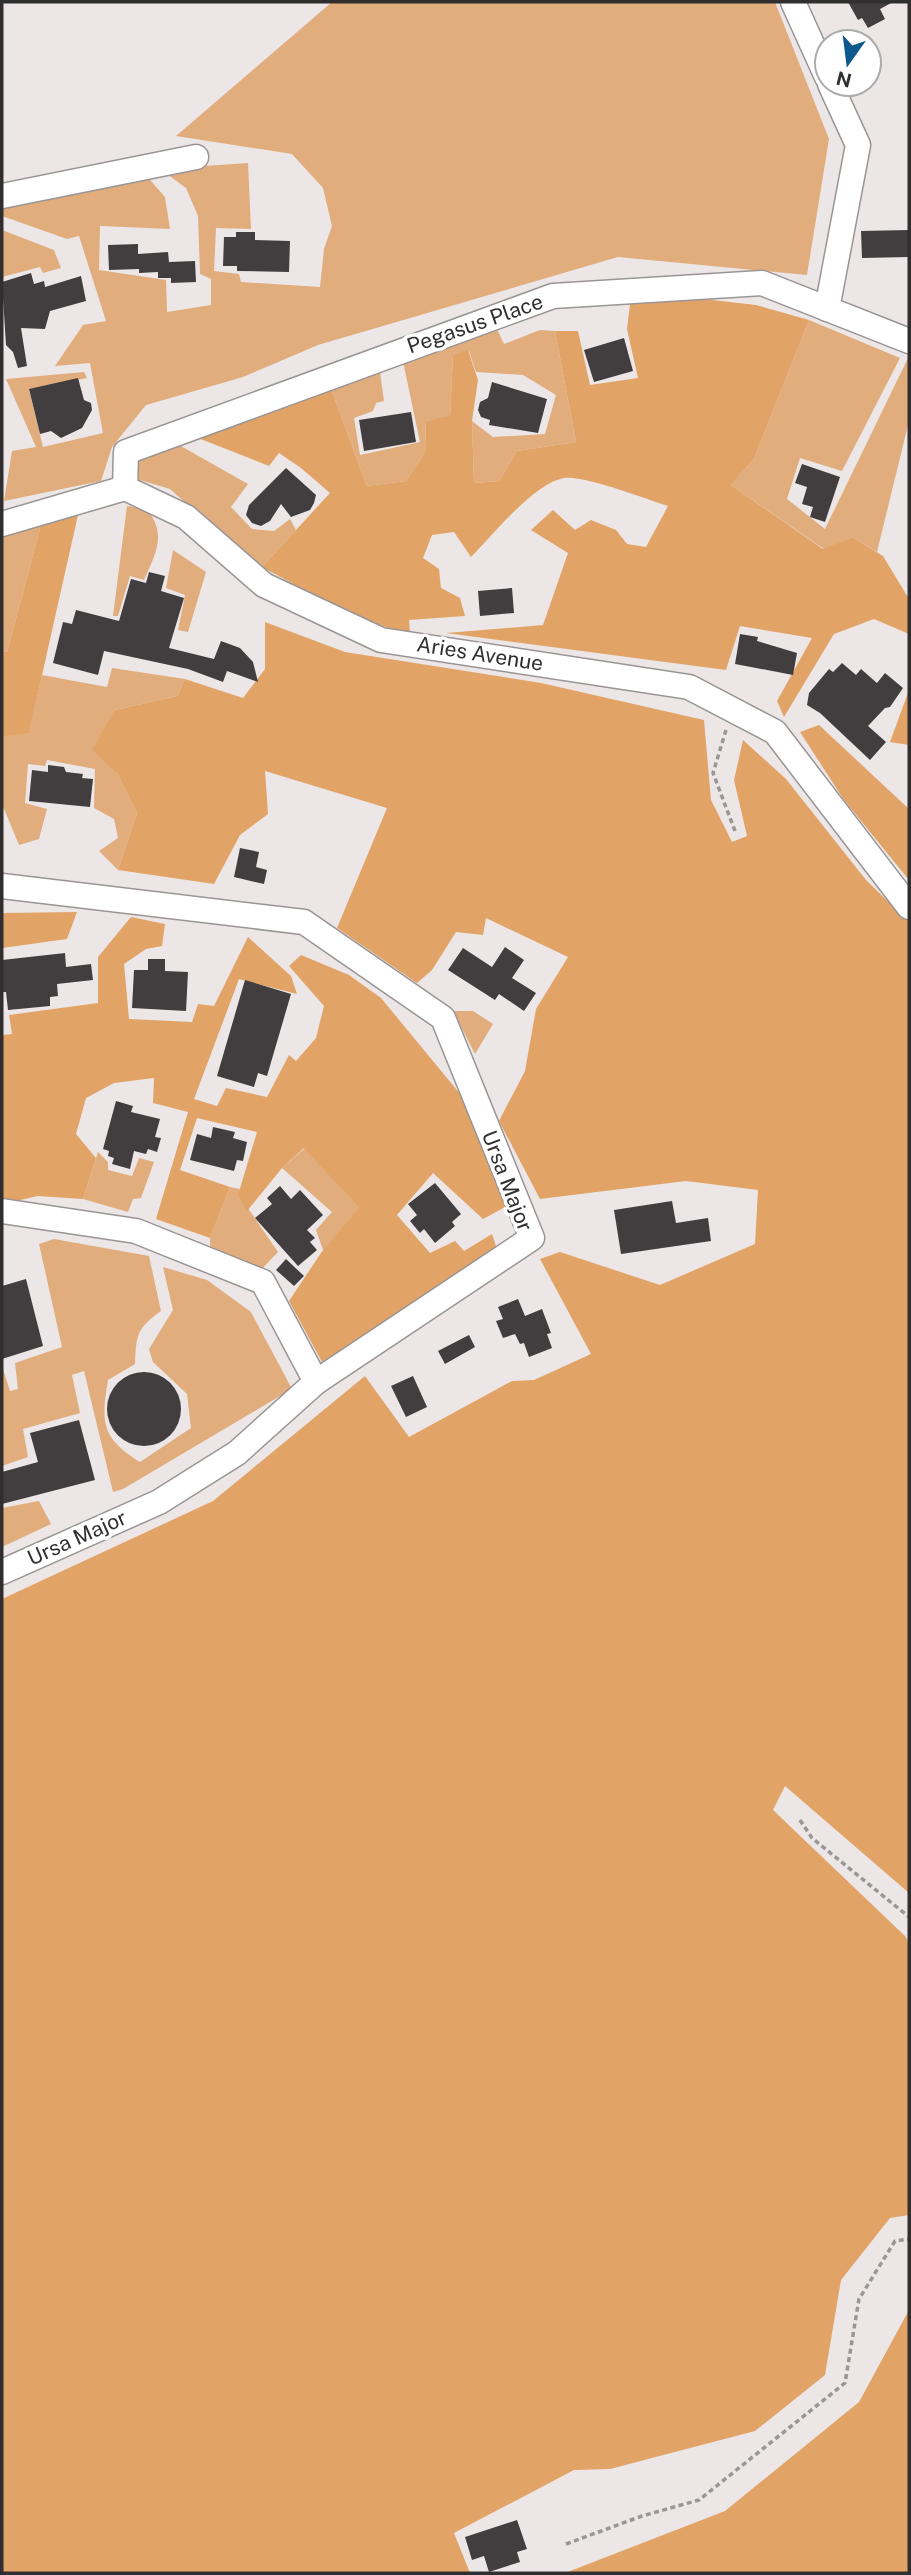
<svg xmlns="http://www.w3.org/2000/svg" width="911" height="2575" font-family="'Public Sans',sans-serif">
<rect width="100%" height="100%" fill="#ece6e7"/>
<g fill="#e1ad7d">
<polygon points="332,2 775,2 829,139 807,275 618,257 318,345 243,377 146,405 112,447 101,481 4,501 12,451 36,447 6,379 84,372 87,378 29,390 43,447 103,433 90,363 55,366 83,325 106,321 79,236 67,239 2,216 2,204 145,174 165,197 170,229 100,226 99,270 166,280 167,312 211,305 211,279 200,274 198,216 186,188 160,169 248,163 251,229 216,228 214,271 239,274 241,282 320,287 324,249 332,226 323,188 292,154 176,136"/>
<polygon points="2,230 54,250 61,268 43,273 40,267 2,277"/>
<polygon points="809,320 900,358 842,471 800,458 787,499 825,529 909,356 909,421 877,552 852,537 824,549 731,485 754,459"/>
<polygon points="496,327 504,344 540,330 555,331 576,442 517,451 499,481 474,483 472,421 493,437 545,434 556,395 523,375 476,372 469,351 453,355 450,417 426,421 425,452 406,481 367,486 330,386 379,365 384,401 376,403 373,411 354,418 360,455 420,442 402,357"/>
<polygon points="172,441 248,484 231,507 252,529 274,531 290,519 296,530 262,567 258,567 170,489 130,477 135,457"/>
<path d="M127 506 147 509C167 535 156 552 144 580L130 576 118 616H113Z"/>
<polygon points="42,521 7,652 2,651 2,536"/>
<polygon points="173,550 206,572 188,632 178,630 185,595 166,588"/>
<polygon points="112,668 185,679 177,696 115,710 117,773 137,813 118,870 99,851 118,838 114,819 94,808 95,769 47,760 45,766 28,764 25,803 47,809 39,839 19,845 2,804 2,737 29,732 42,675 107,687"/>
<polygon points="453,1011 473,1011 493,1024 475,1054"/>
<polygon points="305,1148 360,1209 323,1250 316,1230 332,1212 282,1168"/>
<polygon points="98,1152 108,1162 108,1170 132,1176 139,1158 154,1162 141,1198 133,1199 128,1212 83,1199"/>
<polygon points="230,1187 240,1189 239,1195 278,1252 259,1272 210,1246 210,1238"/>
<path d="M54 1239 149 1256 161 1311C137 1328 136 1335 135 1364L108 1380C101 1422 101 1438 140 1462L191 1428 187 1394 153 1362 149 1349 173 1310 163 1267 207 1280 251 1312 292 1389 123 1489 113 1492 84 1371 72 1375 80 1413 23 1429 28 1457 2 1466V1366L10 1391 18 1389 15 1363 62 1347 39 1244Z"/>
<polygon points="39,1501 51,1524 2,1547 2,1508"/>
</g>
<g fill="#e2a367">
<path d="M695 298 756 305 809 320 754 459 731 485 823 549 852 537 883 556 909 599V634L874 619 834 634 784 717 777 701 812 638 740 626 726 670 446 633 543 625 568 553 531 530 553 510 575 530 591 520 616 530 627 544 646 547 668 506C646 499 584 475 564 478 534 483 493 535 471 557L454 532 432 535 423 558 439 569 441 588 460 598 465 616 409 620 410 634C357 621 309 592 262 567L330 493 301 468 279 453 269 466 193 436 330 386 367 486 406 481 425 452 426 421 450 416 453 355 468 350 478 380 472 421 474 483 499 481 517 451 576 442 555 331H578L590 385 638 378 627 329 630 304Z"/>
<polygon points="78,515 29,733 2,737 2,651 7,652 42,521"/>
<polygon points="265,622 345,652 541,683 704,720 711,800 732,842 747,836 734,780 743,740 786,779 866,880 909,922 909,1893 785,1786 773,1810 906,1937 909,1945 909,2215 890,2218 841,2280 825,2375 755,2431 610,2469 574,2470 454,2533 470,2573 2,2573 2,1599 213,1501 365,1376 409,1437 512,1381 534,1380 591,1354 540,1259 560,1252 660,1285 755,1244 758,1190 686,1181 540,1199 499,1121 525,1071 536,1009 568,957 486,918 483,935 456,932 432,970 417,983 337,928 387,808 265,771 268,814 240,835 214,884 118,870 137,813 117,773 92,750 115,710 177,696 185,679 243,698 265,669"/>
<polygon points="909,690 909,745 890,742"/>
<polygon points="819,725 909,809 909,880 844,800 800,732"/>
<polygon points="77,912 67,939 2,948 2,913"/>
<polygon points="131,917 165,924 162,946 146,949 124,964 129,1019 192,1022 198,1004 214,1006 248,937 291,976 297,994 239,979 194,1099 217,1106 226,1088 267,1097 289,1055 296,1061 316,1038 324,1006 289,966 301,955 349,975 381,998 461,1095 507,1206 483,1219 433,1173 397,1215 430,1253 455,1241 464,1251 492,1234 497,1249 322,1362 289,1301 323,1250 359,1208 304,1148 282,1168 247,1211 238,1195 257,1132 197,1118 180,1170 230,1187 210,1238 156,1219 188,1112 153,1103 154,1078 114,1083 86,1098 76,1134 96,1158 83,1199 38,1196 2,1204 2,1035 12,1034 9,1015 98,1003 98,957"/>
<polygon points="909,2310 909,2573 565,2573 725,2511 859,2402"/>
</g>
<g fill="#423e40">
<polygon points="848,2 893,2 880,9 885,19 868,28 862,18 858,20"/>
<polygon points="909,230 909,257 862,258 861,231"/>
<polygon points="236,232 255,232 255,240 290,241 289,272 237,271 237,266 223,266 224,237 236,237"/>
<polygon points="138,244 138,254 168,252 169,262 195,261 196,282 171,283 171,278 158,278 158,272 139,273 139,269 109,270 108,245"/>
<polygon points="31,273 34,284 44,281 45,287 81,276 86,301 50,311 45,329 21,328 27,366 18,368 13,352 6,345 2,282"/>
<polygon points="624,338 633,371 594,382 584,350"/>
<polygon points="78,378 84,400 91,403 92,410 82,428 61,438 51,431 40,434 29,389"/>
<polygon points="492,382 547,399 538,433 489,425 490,420 481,417 478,410 480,402 488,398"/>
<polygon points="411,412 416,442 364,451 359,420"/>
<polygon points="802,464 840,477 825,522 810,517 813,507 802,504 807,487 795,483"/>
<polygon points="286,468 316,495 314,503 310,510 291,517 281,504 270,521 261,526 252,523 246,515 249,505"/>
<polygon points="149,572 165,576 161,591 184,598 169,648 214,659 221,641 240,648 253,662 258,682 227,671 223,682 188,669 104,651 98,675 53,663 63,622 72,624 76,610 119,621 131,579 146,583"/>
<polygon points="512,588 514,613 480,616 478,591"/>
<polygon points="740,634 758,637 757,641 797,653 793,675 735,664"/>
<polygon points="842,663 856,675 861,669 877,683 885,673 903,688 890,707 885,708 868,726 886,742 870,760 820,713 807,705 809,693 829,669 833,672"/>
<polygon points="48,765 64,767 66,772 83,774 82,778 93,779 90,807 29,801 32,770 48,772"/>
<polygon points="240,848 259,852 256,867 267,870 264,884 234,877"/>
<polygon points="505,947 524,960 512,978 536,993 524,1011 499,994 495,1000 448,970 463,948 492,967"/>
<polygon points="65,953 66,967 91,964 93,980 57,984 58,996 50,997 50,1006 8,1010 6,992 2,992 2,960"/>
<polygon points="148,959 165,959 165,971 188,972 186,1011 132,1008 134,970 148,970"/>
<polygon points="245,980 291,994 267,1076 258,1073 254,1087 217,1076"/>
<polygon points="116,1101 133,1106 131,1112 160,1119 155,1137 161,1138 157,1152 148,1149 146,1154 134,1151 130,1169 112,1164 114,1158 108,1156 109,1151 103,1149"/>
<polygon points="213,1127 235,1132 233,1138 247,1142 243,1161 237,1160 234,1171 190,1160 197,1134 211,1138"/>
<polygon points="435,1183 461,1214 452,1222 455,1226 435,1243 424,1229 420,1233 410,1221 417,1215 408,1204"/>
<polygon points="280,1186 291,1199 300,1190 323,1215 307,1230 315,1238 310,1242 317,1250 298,1266 255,1218 272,1204 267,1198"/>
<polygon points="672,1201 676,1223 708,1218 711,1241 621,1254 614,1210"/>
<polygon points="286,1259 304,1276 294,1286 276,1270"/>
<polygon points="26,1279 43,1346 2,1359 2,1286"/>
<polygon points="518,1299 525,1316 542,1309 551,1333 547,1334 552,1348 529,1357 524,1343 520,1344 515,1334 503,1338 496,1321 503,1319 498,1307"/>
<polygon points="469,1335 475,1347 445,1364 438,1351"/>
<circle cx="144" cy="1409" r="37"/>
<polygon points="413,1376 427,1407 406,1417 391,1386"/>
<polygon points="79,1420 95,1480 2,1504 2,1472 38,1462 30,1433"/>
<polygon points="517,2520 527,2549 517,2552 520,2562 489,2572 484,2556 472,2560 465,2537"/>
</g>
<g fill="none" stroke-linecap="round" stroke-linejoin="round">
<g stroke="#9a9595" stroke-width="27">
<g id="minor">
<polyline points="793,2 827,77"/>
<polyline points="2,196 196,157"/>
<polyline points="827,309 858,145 830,84"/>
<polyline points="125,488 126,452 553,296 762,283 909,341"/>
<polyline points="2,524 125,488 186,517 264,585 381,640 689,687 775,732 909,907"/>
<polyline points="2,886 304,922 443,1018 532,1238 316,1382 237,1453 159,1502 2,1572"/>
<polyline points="2,1211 136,1231 263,1282 316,1382"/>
</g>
</g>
<g stroke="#9a9696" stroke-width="3.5" stroke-dasharray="5 3.5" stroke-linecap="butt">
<polyline points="726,730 713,773 735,831"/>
<polyline points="800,1820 812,1838 909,1917"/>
<polyline points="566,2544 642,2516 699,2500 845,2383 859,2299 895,2241 909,2239"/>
</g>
<use href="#minor" stroke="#fff" stroke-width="24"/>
</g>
<g text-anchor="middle" stroke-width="7" stroke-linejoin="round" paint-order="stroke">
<g font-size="21" fill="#302e2e" stroke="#fff">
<text transform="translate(475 324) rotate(-19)" y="7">Pegasus Place</text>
<text transform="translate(480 654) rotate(9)" y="7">Aries Avenue</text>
<text transform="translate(507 1181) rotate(69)" y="7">Ursa Major</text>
<text transform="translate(77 1538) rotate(-24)" y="7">Ursa Major</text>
</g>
</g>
<rect width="911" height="2575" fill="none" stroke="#302e2e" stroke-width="7"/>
<g transform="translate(848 63) rotate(194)"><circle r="33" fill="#ffffff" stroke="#acabab" stroke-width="2"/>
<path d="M0-5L12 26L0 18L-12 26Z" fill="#0d598d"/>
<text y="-10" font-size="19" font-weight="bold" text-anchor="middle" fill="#302e2e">N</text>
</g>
</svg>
